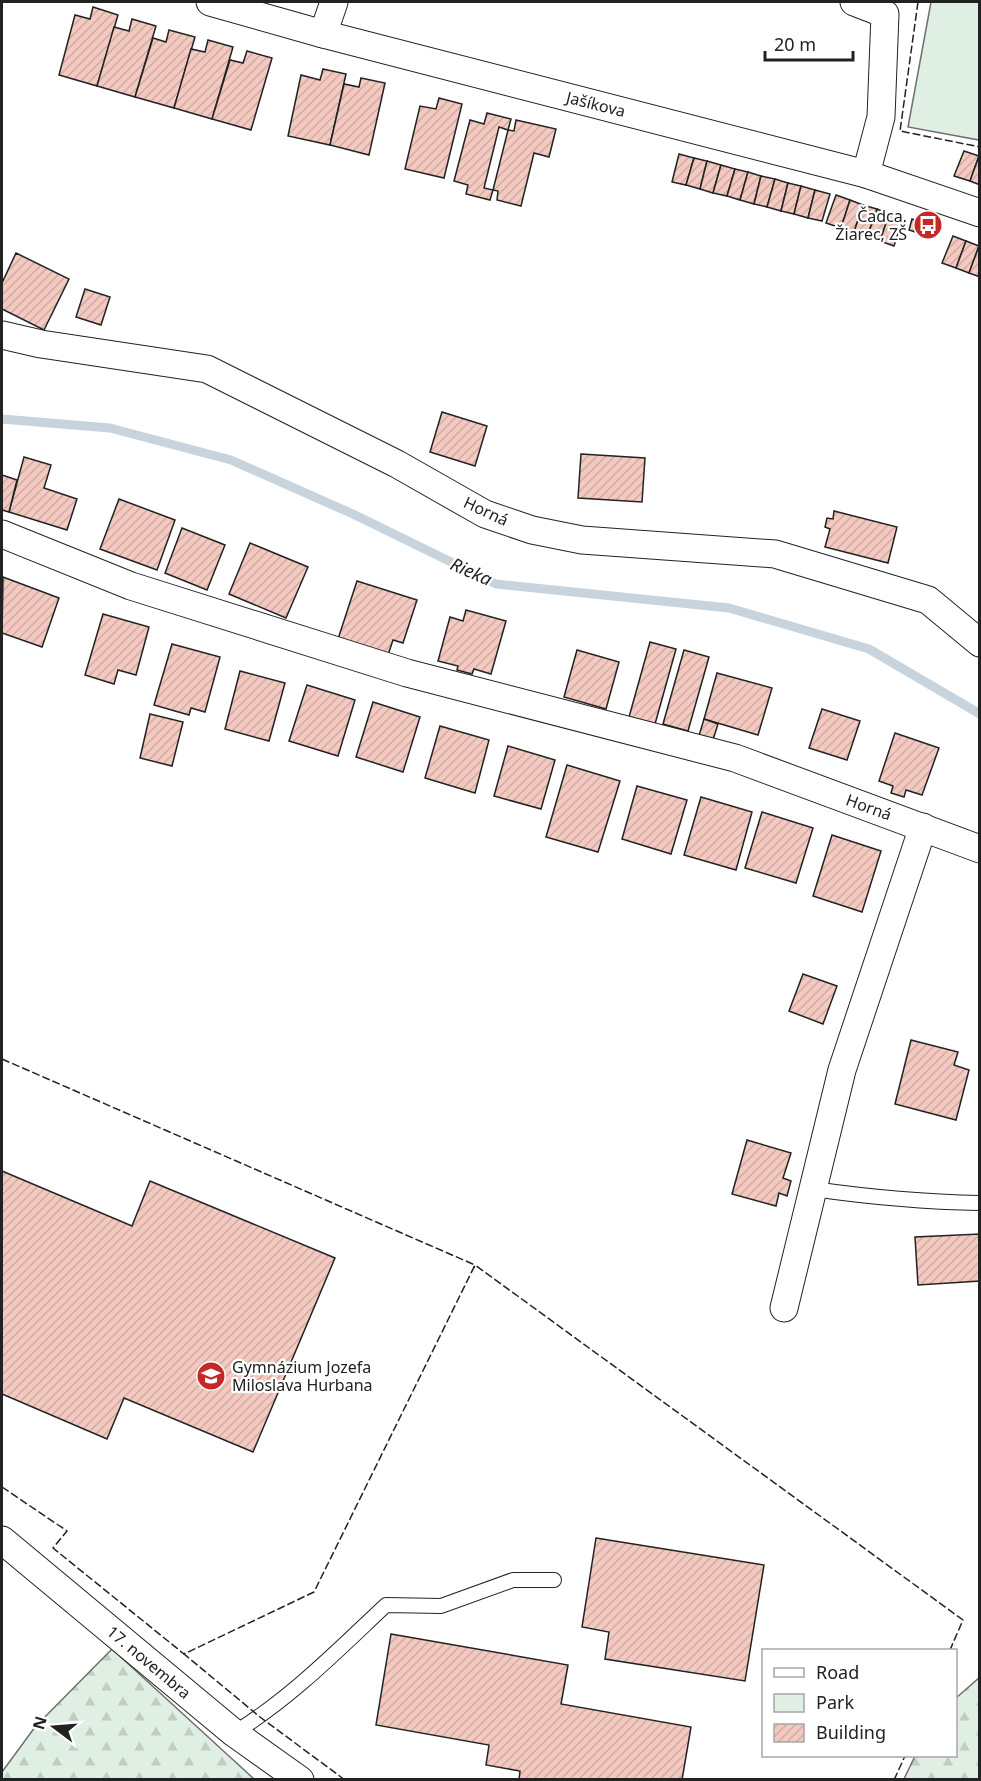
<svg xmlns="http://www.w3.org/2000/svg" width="981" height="1781" font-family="'Noto Sans',sans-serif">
<defs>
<pattern id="forest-firs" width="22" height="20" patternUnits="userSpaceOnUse" patternTransform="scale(1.5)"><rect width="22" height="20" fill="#e0efe3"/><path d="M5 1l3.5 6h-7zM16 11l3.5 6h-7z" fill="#c0cdc2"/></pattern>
<pattern id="building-hatch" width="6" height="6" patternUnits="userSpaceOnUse" patternTransform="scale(1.5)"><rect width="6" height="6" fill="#f3c9c0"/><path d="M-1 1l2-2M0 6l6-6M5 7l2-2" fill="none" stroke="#d0aca5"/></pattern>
</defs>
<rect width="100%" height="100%" fill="#fff"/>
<g fill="url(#forest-firs)" stroke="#6f6f6f" stroke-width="1.5">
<polygon points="112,1649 254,1779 2,1780 2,1772 35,1727"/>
<polygon points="979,1678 979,1779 904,1779 915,1756 956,1756 956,1698"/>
</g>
<polygon fill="#e0efe3" stroke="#6f6f6f" stroke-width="1.5" points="931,2 979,2 979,140 908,127"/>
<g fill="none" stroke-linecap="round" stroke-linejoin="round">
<polyline stroke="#c7d3dd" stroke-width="9" points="2,419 110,428 231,460 353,514 496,584 729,608 869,649 980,714"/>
</g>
<g fill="url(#building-hatch)" stroke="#222" stroke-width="1.5">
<polygon points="93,7 118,15 97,86 59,75 75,15 90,19"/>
<polygon points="132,19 156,26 135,97 97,86 114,27 129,31"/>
<polygon points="169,30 195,37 174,108 135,97 153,38 166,42"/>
<polygon points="208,40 233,47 212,119 174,108 191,49 205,52"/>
<polygon points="247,51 272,58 251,130 212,119 230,60 243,63"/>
<polygon points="323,69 346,74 330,145 288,136 301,75 320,80"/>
<polygon points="361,78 385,83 369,155 330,145 344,84 359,87"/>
<polygon points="439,98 462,104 444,178 405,169 420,106 436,109"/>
<polygon points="487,113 511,119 508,130 499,127 484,188 493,190 490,200 466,194 468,185 454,181 470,120 484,124"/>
<polygon points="516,120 556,129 549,157 534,153 521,206 497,200 498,191 493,190 508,130 514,131"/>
<polygon points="964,151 979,156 970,181 954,176"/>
<polygon points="679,154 694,158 686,185 672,182"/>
<polygon points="979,156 980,157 980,185 970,181"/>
<polygon points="694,158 707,161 700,189 686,185"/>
<polygon points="707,161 721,165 713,193 700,189"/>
<polygon points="721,165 735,169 727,196 713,193"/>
<polygon points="735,169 748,172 740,200 727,196"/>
<polygon points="748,172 761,176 754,204 740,200"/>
<polygon points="761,176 775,179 767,207 754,204"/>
<polygon points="775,179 788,183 781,211 767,207"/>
<polygon points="788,183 801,186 794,214 781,211"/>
<polygon points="801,186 815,190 808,218 794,214"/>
<polygon points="815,190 830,194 822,221 808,218"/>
<polygon points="836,195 850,200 841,228 826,223"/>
<polygon points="850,200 863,205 854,232 841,228"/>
<polygon points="863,205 877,209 867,237 854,232"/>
<polygon points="877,209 889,214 880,241 867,237"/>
<polygon points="889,214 903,218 894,246 880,241"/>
<polygon points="912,219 926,224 922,234 909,230"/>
<polygon points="953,236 966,241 956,268 942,263"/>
<polygon points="966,241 979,246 969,273 956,268"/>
<polygon points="979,246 980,246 980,277 969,273"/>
<polygon points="16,253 69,279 44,330 2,309 2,283"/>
<polygon points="85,289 110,297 101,325 76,317"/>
<polygon points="442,412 487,426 475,466 430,452"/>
<polygon points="581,454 645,458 642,502 578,498"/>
<polygon points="24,457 51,465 44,488 77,499 67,530 9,512"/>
<polygon points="2,475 17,480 9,512 2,510"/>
<polygon points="119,499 175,520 157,570 100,549"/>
<polygon points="834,511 897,527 888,563 825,547 830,529 825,527 827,518 833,519"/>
<polygon points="182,528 225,545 207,590 165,573"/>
<polygon points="250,543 308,567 286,618 229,594"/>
<polygon points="3,577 59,598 42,647 2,633"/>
<polygon points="357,581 417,600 403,643 393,640 388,655 338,639"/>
<polygon points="466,610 506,621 491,674 474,669 472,674 457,670 458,666 438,661 450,617 463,621"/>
<polygon points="103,614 149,627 136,675 118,670 114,684 85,675"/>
<polygon points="650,642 676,649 655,724 629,717"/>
<polygon points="172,644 220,657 205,712 191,708 189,715 154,705"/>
<polygon points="577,650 619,662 606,709 564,697"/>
<polygon points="684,650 709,657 688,731 663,724"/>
<polygon points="240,671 285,683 269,741 225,729"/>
<polygon points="717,673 772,688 758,735 704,719"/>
<polygon points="307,685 355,700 338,756 289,741"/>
<polygon points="373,702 420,717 403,772 356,757"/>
<polygon points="822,709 860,721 847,760 809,748"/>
<polygon points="150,714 183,722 172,766 140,758"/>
<polygon points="704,719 718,724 712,743 698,739"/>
<polygon points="440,726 489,740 475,793 425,778"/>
<polygon points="895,733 939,748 922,795 906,790 904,797 891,793 893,786 879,781"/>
<polygon points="508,746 555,760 541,809 494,796"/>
<polygon points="567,765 620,781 598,852 546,837"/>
<polygon points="637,786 687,800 671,854 622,839"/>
<polygon points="701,797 752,812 736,870 684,855"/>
<polygon points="762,812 813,828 796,883 745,868"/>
<polygon points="832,835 881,851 862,912 813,896"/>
<polygon points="803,974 837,986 823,1024 789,1011"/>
<polygon points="911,1040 958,1052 954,1065 969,1070 956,1120 895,1104"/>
<polygon points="747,1140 791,1153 783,1178 791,1181 787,1196 779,1193 776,1206 732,1194"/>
<polygon points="2,1171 132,1226 150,1181 335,1258 253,1452 124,1398 107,1439 2,1394"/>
<polygon points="980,1234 980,1281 918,1285 915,1237"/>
<polygon points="596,1538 764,1565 745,1681 605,1659 609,1632 582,1627"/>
<polygon points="391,1634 568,1665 561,1704 691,1727 682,1780 519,1780 520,1771 486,1765 489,1745 376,1725"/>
</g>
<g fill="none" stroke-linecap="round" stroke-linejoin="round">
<g stroke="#222" stroke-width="16">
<g id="lane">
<path d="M813 1189C869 1197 923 1202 980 1203"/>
<path d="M234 1733C291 1698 338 1650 386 1605L441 1606 513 1580H554"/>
</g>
</g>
<g stroke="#222" stroke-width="29">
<g id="street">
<polyline points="210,2 323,34 866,174 980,213"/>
<polyline points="854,2 885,14 881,117 866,174"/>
<polyline points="323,34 334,2"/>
<polyline points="2,335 41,344 207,369 397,464 485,514 532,530 582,540 775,554 928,600 980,643"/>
<polyline points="2,534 131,586 407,673 735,758 980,849"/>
<polyline points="784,1308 842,1070 923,827"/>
<polyline points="2,1540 234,1733 300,1780"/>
</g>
</g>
<use href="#lane" stroke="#fff" stroke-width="14"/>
<use href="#street" stroke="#fff" stroke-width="27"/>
<g stroke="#222" stroke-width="1.5" stroke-dasharray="8 3" stroke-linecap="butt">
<polyline points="918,2 900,131 980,147"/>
<polyline points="2,1059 475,1265 474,1268"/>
<polyline points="2,1487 67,1531 53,1548 184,1654 185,1653"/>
<polyline points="345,1780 260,1717 184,1654 314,1592 475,1265 963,1620 950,1650"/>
<polyline points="894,1780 905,1756"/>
</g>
</g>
<defs>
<g id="bus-disc" transform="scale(1.5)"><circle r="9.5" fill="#c62828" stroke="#fff"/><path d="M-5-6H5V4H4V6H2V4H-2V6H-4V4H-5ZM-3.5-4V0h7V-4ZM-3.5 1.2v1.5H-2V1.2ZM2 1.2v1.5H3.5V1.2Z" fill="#fff"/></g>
<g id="school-disc" transform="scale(1.5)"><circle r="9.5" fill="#c62828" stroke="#fff"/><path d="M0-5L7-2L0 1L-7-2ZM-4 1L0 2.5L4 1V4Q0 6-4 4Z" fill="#fff"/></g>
</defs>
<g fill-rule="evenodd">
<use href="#bus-disc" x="928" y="225"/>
<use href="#school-disc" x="211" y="1376"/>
</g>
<g text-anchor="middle" stroke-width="4.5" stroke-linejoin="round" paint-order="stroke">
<g font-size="16" fill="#222" stroke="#fff">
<text transform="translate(596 104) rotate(14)" y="6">Jašíkova</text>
<text transform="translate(486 511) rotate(25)" y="6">Horná</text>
<text transform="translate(869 807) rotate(20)" y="6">Horná</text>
<text transform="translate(149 1662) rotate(40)" y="6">17. novembra</text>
</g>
<g font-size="16" fill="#222" stroke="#fff" text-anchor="end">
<text x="907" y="222">Čadca,<tspan x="907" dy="18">Žiarec, ZŠ</tspan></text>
<text x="232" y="1373" text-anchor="start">Gymnázium Jozefa<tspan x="232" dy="18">Miloslava Hurbana</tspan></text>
</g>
<g font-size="18" font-style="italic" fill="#222" stroke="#fff">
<text transform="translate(471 572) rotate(24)" y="6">Rieka</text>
</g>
</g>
<rect width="981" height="1781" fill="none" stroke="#222222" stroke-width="6"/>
<rect x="762" y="1649" width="195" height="108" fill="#ffffff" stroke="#a7a7a7" stroke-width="1.5"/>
<rect x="774" y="1668" width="30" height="9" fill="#ffffff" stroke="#a7a7a7" stroke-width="1.5"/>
<text x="816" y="1679" font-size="18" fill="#222222">Road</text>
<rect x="774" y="1694" width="30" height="18" fill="#e0efe3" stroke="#a7a7a7" stroke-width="1.5"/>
<text x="816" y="1709" font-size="18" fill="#222222">Park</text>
<rect x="774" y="1724" width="30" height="18" fill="url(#building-hatch)" stroke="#a7a7a7" stroke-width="1.5"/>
<text x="816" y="1739" font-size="18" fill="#222222">Building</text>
<g transform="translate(54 1727) rotate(286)" stroke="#ffffff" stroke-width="4.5" paint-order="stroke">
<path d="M0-4.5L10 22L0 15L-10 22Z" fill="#222222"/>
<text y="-9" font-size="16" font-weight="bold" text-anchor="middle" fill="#222222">N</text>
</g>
<path d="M765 51v9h88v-9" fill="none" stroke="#222222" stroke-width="3"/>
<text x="774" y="51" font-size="18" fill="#222222" stroke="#ffffff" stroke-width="4.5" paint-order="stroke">20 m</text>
</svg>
